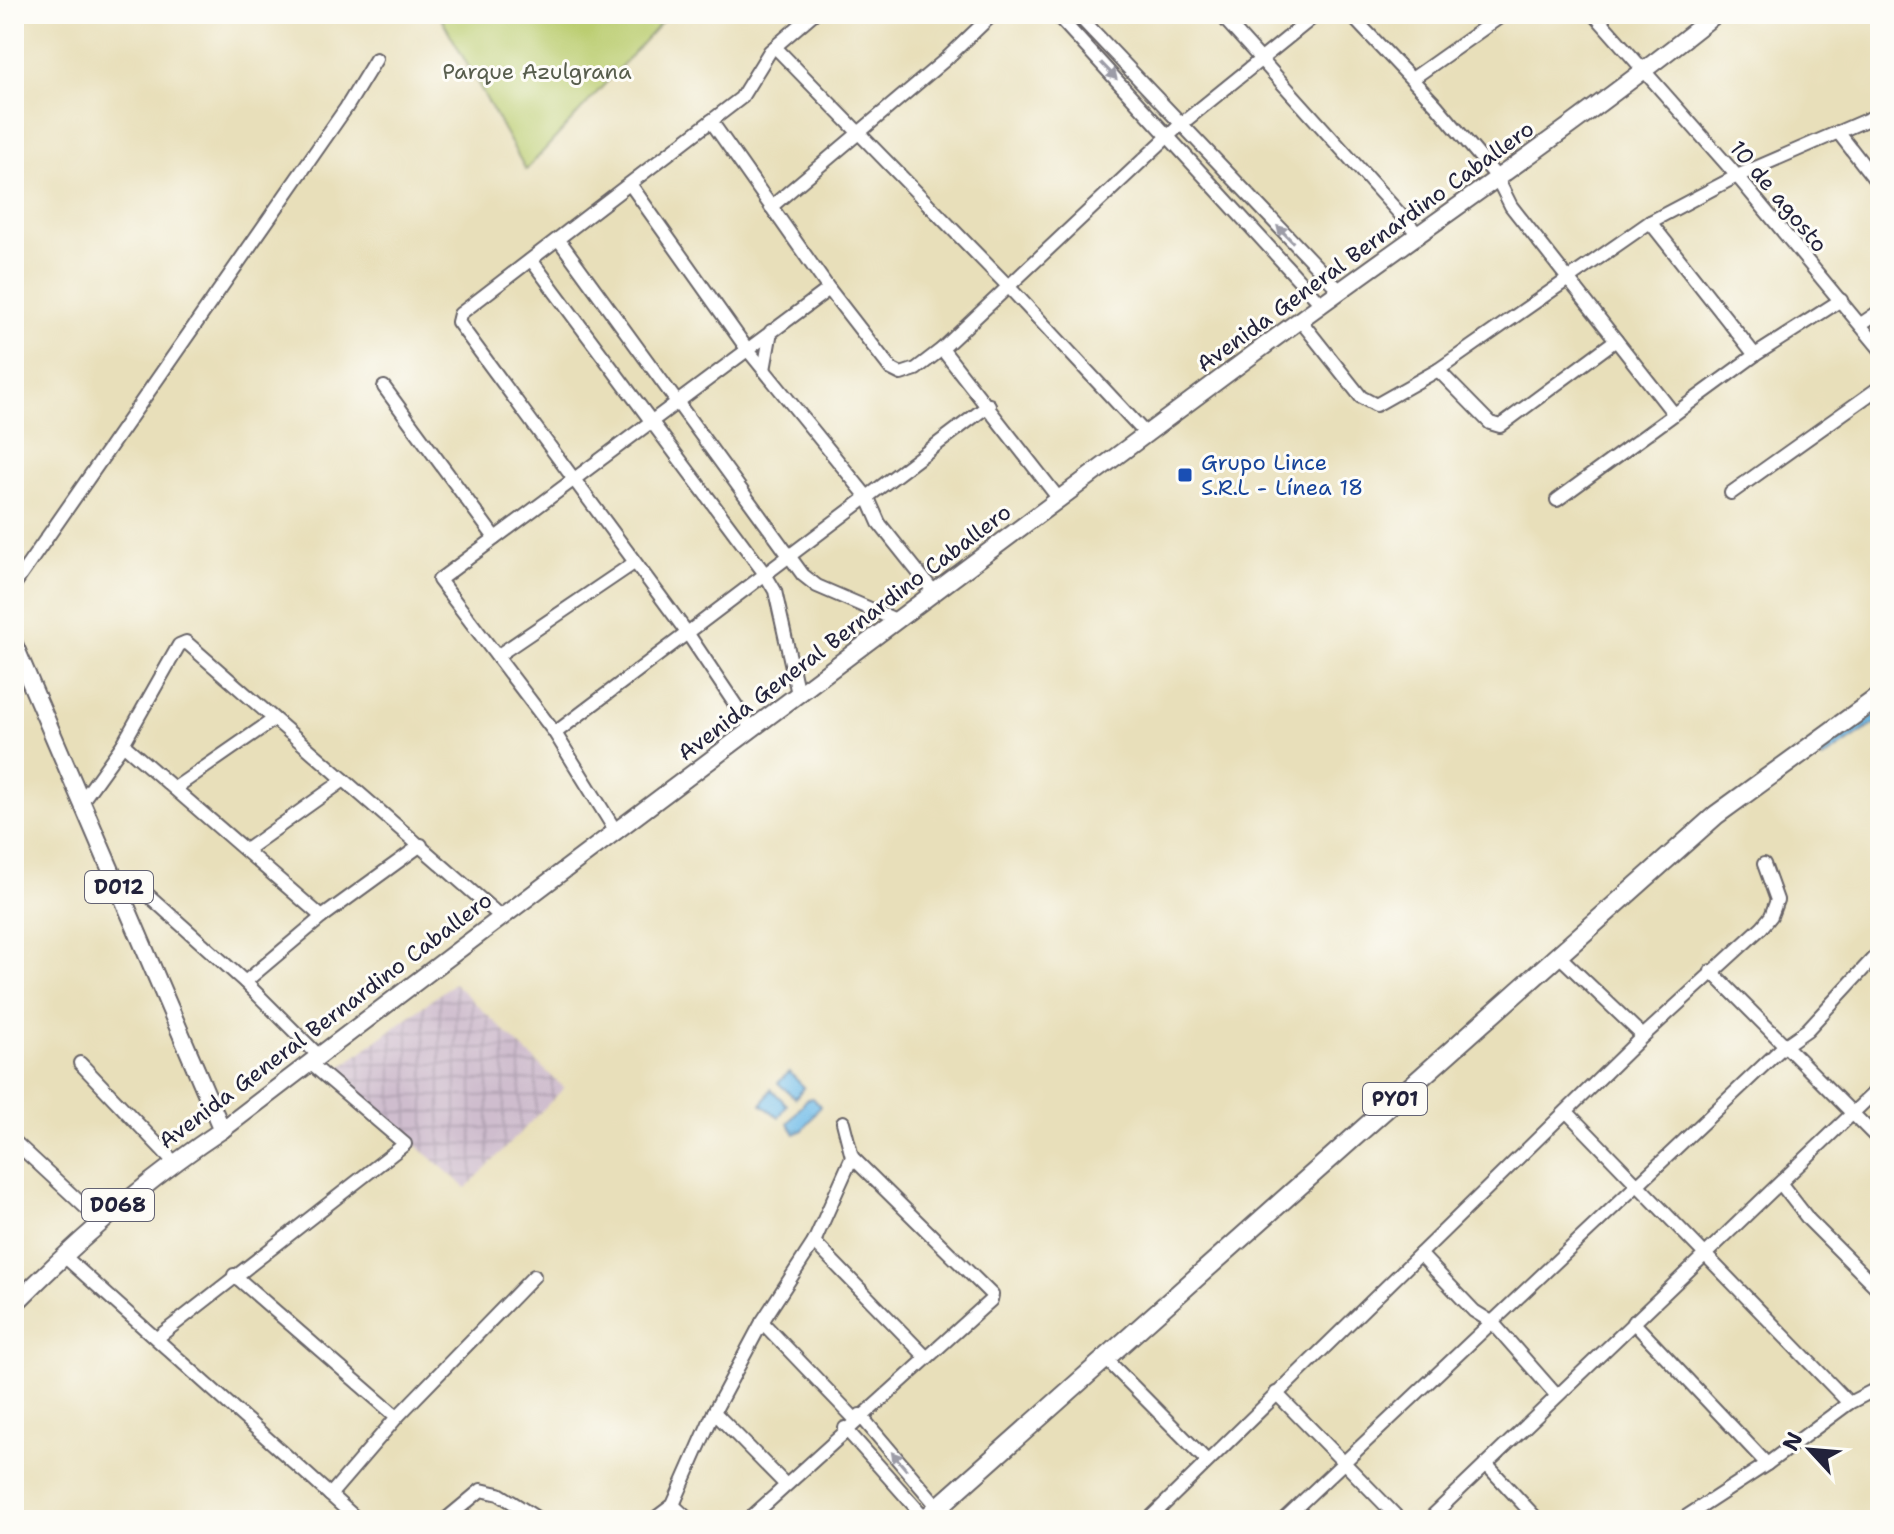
<svg xmlns="http://www.w3.org/2000/svg" width="1894" height="1534" font-family="'Shantell Sans',sans-serif">
<defs>
<pattern id="industrial-grid" width="8" height="8" patternUnits="userSpaceOnUse" patternTransform="scale(2)"><rect width="8" height="8" fill="#cfbdce"/><path d="M0 4h8M4 0v8" fill="none" stroke="#b1a2b2"/></pattern>
<pattern id="water-ripples" width="26" height="14" patternUnits="userSpaceOnUse" patternTransform="scale(2)"><rect width="26" height="14" fill="#6ebbe8"/><path d="M2 4q2-2 4 0t4 0M15 11q2-2 4 0t4 0" fill="none" stroke="#5fa0c8"/></pattern>
</defs>
<rect width="100%" height="100%" fill="#fdfcf7"/>
<filter id="ink" filterUnits="userSpaceOnUse"><feTurbulence type="fractalNoise" baseFrequency=".0125" numOctaves="2"/><feDisplacementMap in="SourceGraphic" scale="16" xChannelSelector="R" yChannelSelector="G"/><feConvolveMatrix kernelMatrix="1 2 1 2 8 2 1 2 1" color-interpolation-filters="sRGB"/></filter>
<filter id="wash" filterUnits="userSpaceOnUse"><feTurbulence type="fractalNoise" baseFrequency=".006" numOctaves="4" result="noise"/><feDisplacementMap in="SourceGraphic" scale="32" xChannelSelector="R" yChannelSelector="G"/><feGaussianBlur stdDeviation="1.8" result="paint"/><feColorMatrix in="noise" values="0 0 0 0 0 0 0 0 0 0 0 0 0 0 0 0 0 1.4 0 .05"/><feComposite in="paint" operator="in"/></filter>
<g filter="url(#wash)">
<rect width="100%" height="100%" fill="#e8dfba"/>
<polygon fill="url(#industrial-grid)" points="454,983 564,1088 466,1188 333,1073"/>
<polygon fill="#bbcd71" stroke="#6e7856" stroke-width="2" points="439,14 669,14 526,170"/>
<g fill="url(#water-ripples)" stroke="#486e92" stroke-width="2">
<polygon points="1880,712 1880,720 1822,759 1819,754"/>
<polygon points="789,1072 804,1087 795,1098 778,1083"/>
<polygon points="771,1089 787,1105 779,1117 762,1105"/>
<polygon points="813,1098 820,1106 803,1130 795,1134 788,1123 807,1099"/>
</g>
</g>
<g filter="url(#ink)">
<g fill="none" stroke-linecap="round" stroke-linejoin="round">
<g stroke="#676467" stroke-width="16">
<g id="minor">
<polyline points="1056,14 1321,304"/>
<polyline points="1077,14 1339,290"/>
<polyline points="1220,14 1417,233"/>
<polyline points="1350,14 1436,105 1496,176 1511,206 1674,414"/>
<polyline points="1594,14 1737,176 1880,349"/>
<polyline points="775,47 1007,285 1146,434"/>
<polyline points="1412,79 1504,14"/>
<polyline points="711,121 829,289 891,369 901,374 916,369 942,349 1180,125 1317,14"/>
<polyline points="1838,132 1880,186"/>
<polyline points="630,184 747,349 868,498 879,523 934,592"/>
<polyline points="771,207 945,60 993,14"/>
<polyline points="1650,222 1755,355"/>
<polyline points="559,240 803,575 817,586 896,620"/>
<polyline points="532,261 765,574 775,591 798,694"/>
<polyline points="1300,320 1361,397 1376,405 1438,370 1650,222 1737,176 1880,114"/>
<polyline points="1861,324 1880,311"/>
<polyline points="942,349 1059,499"/>
<polyline points="764,370 771,331"/>
<polyline points="1438,370 1490,423 1500,426 1616,340"/>
<polyline points="384,387 495,538"/>
<polyline points="1731,493 1880,387"/>
<polyline points="1557,500 1755,355 1841,300"/>
<polyline points="14,585 346,108 376,59"/>
<polyline points="497,656 634,563"/>
<polyline points="751,728 688,634 458,322 460,314 741,98 770,51 813,14"/>
<polyline points="555,733 989,405"/>
<polyline points="123,744 322,917"/>
<polyline points="175,788 273,720"/>
<polyline points="82,801 123,744 179,645 186,642 500,916"/>
<polyline points="615,830 555,733 439,580 829,289"/>
<polyline points="246,850 344,780"/>
<polyline points="117,881 137,885 245,982 319,1056"/>
<polyline points="1557,954 1643,1036"/>
<polyline points="1711,971 1880,1141"/>
<polyline points="245,982 322,917 421,845"/>
<polyline points="80,1063 174,1162"/>
<polyline points="1567,1112 1849,1403"/>
<polyline points="14,1141 100,1221"/>
<polyline points="1781,1184 1809,1220 1880,1291"/>
<polyline points="814,1242 926,1357"/>
<polyline points="1420,1254 1474,1311 1493,1323 1557,1396"/>
<polyline points="64,1256 358,1520"/>
<polyline points="234,1275 397,1417 330,1495"/>
<polyline points="14,1284 25,1293"/>
<polyline points="762,1322 855,1419"/>
<polyline points="1633,1322 1767,1464"/>
<polyline points="157,1338 405,1144 310,1063"/>
<polyline points="1105,1358 1207,1461"/>
<polyline points="1276,1393 1400,1520"/>
<polyline points="714,1412 785,1484"/>
<polyline points="860,1415 938,1507"/>
<polyline points="397,1417 534,1276"/>
<polyline points="845,1428 925,1518"/>
<polyline points="1486,1464 1538,1520"/>
<polyline points="673,1505 689,1520"/>
<polyline points="657,1517 673,1505 714,1412 762,1322 814,1242 852,1157 843,1122"/>
<polyline points="445,1520 481,1490 499,1494 540,1520"/>
<polyline points="748,1520 991,1300 992,1295 852,1157"/>
<polyline points="1148,1520 1643,1036 1762,927 1771,916 1777,900 1764,864"/>
<polyline points="1283,1520 1784,1046 1807,1030 1880,951"/>
<polyline points="1428,1520 1880,1087"/>
<polyline points="1681,1520 1767,1464 1849,1403 1880,1387"/>
</g>
</g>
<g stroke="#676467" stroke-width="20">
<g id="major">
<polyline points="14,644 222,1130"/>
<path d="M14 1305C79 1239 145 1181 222 1130 567 866 915 606 1263 347 1414 235 1570 131 1716 14"/>
</g>
</g>
<g stroke="#676467" stroke-width="22">
<polyline id="highway" points="924,1520 1716,815 1880,696"/>
</g>
<use href="#minor" stroke="#fff" stroke-width="12"/>
<use href="#major" stroke="#fff" stroke-width="16"/>
<use href="#highway" stroke="#fff" stroke-width="18"/>
</g>
<defs><path id="oneway-solid" d="M-6-.8H1V-3.2L6.5 0L1 3.2V.8H-6Z" transform="scale(2)"/></defs>
<g fill="#9c9ca7">
<use href="#oneway-solid" transform="translate(1109 71) rotate(47)"/>
<use href="#oneway-solid" transform="translate(1285 234) rotate(-134)"/>
<use href="#oneway-solid" transform="translate(899 1461) rotate(-130)"/>
</g>
</g>
<rect fill="#1a4fb4" stroke="#fdfcf7" stroke-width="3" x="1177" y="467" width="16" height="16" rx="4"/>
<g text-anchor="middle" stroke-width="6" stroke-linejoin="round" paint-order="stroke">
<g fill="#fdfcf7" stroke="#646373" stroke-width="2">
<rect x="85" y="871" width="68" height="32" rx="6"/>
<rect x="1363" y="1083" width="64" height="32" rx="6"/>
<rect x="82" y="1189" width="72" height="32" rx="6"/>
</g>
<g font-size="20" font-weight="bold" fill="#22223b">
<text x="119" y="894">D012</text>
<text x="1395" y="1106">PY01</text>
<text x="118" y="1212">D068</text>
</g>
<g font-size="22" fill="#585e4e" stroke="#fdfcf7">
<text x="537" y="79">Parque Azulgrana</text>
</g>
<g font-size="22" fill="#22223b" stroke="#fdfcf7">
<text transform="translate(1779 196) rotate(50)" y="8">10 de agosto</text>
<text transform="translate(1365 246) rotate(-36)" y="8">Avenida General Bernardino Caballero</text>
<text transform="translate(844 632) rotate(-37)" y="8">Avenida General Bernardino Caballero</text>
<text transform="translate(325 1020) rotate(-37)" y="8">Avenida General Bernardino Caballero</text>
</g>
<g font-size="22" fill="#164399" stroke="#fdfcf7" text-anchor="start">
<text x="1201" y="470">Grupo Lince<tspan x="1201" dy="25">S.R.L - Línea 18</tspan></text>
</g>
</g>
<rect width="1894" height="1534" fill="none" stroke="#fdfcf7" stroke-width="48"/>
<g transform="translate(1810 1450) rotate(296)" stroke="#fdfcf7" stroke-width="6" paint-order="stroke">
<path d="M0-6L14 30L0 20L-14 30Z" fill="#22223b"/>
<text y="-12" font-size="22" font-weight="bold" text-anchor="middle" fill="#22223b">N</text>
</g>
</svg>
